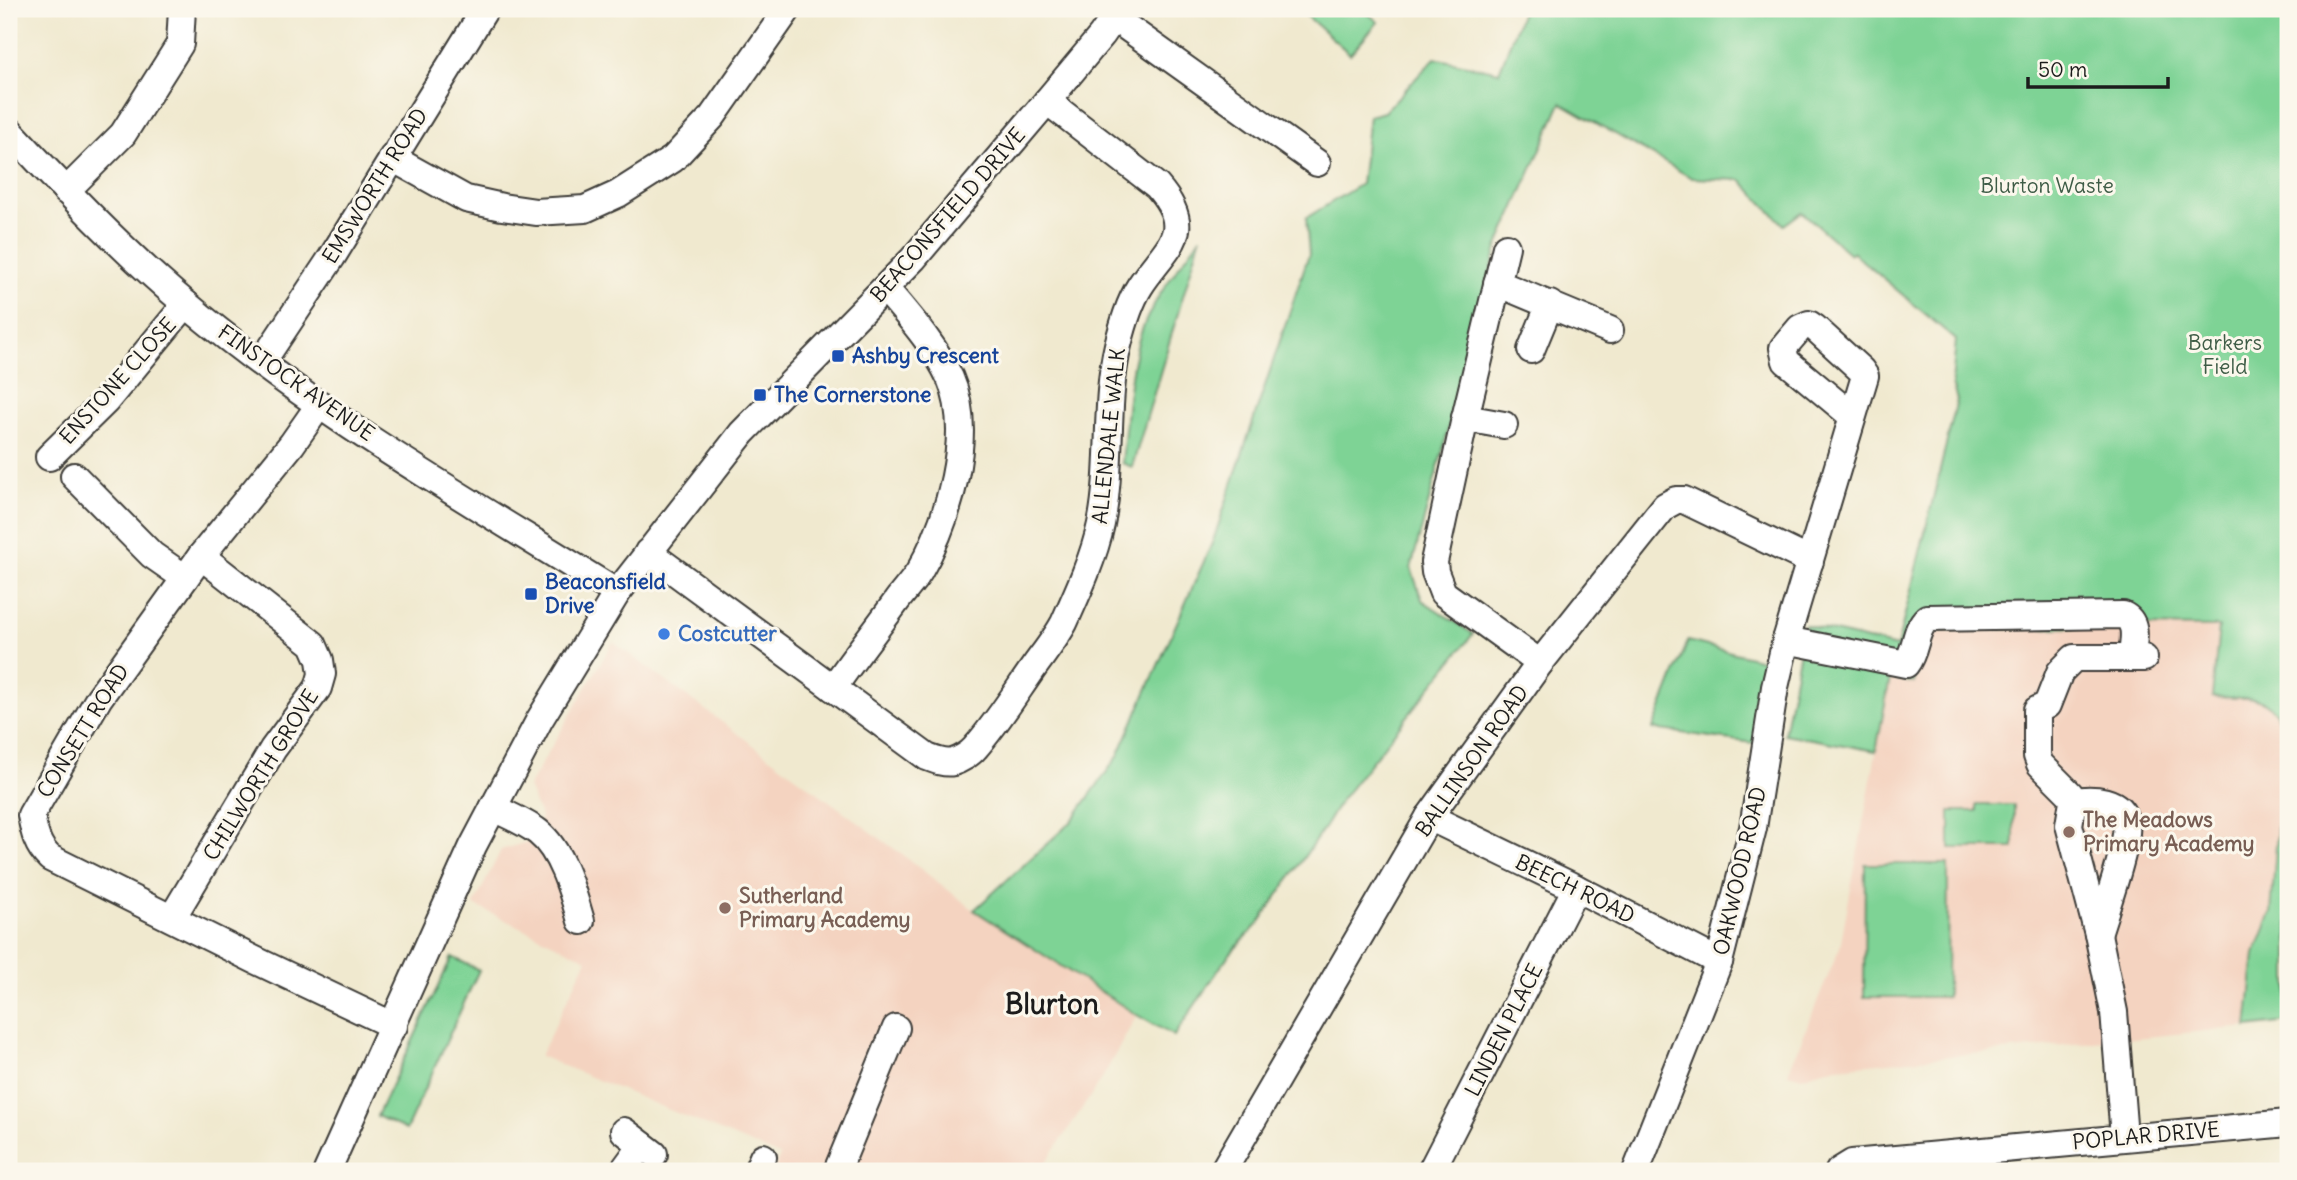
<svg xmlns="http://www.w3.org/2000/svg" width="2297" height="1180" font-family="Delius,sans-serif">
<rect width="100%" height="100%" fill="#fbf7ec"/>
<filter id="ink" filterUnits="userSpaceOnUse"><feTurbulence type="fractalNoise" baseFrequency=".0143" numOctaves="2"/><feDisplacementMap in="SourceGraphic" scale="14" xChannelSelector="R" yChannelSelector="G"/><feConvolveMatrix kernelMatrix="1 2 1 2 8 2 1 2 1" color-interpolation-filters="sRGB"/></filter>
<filter id="wash" filterUnits="userSpaceOnUse"><feTurbulence type="fractalNoise" baseFrequency=".00686" numOctaves="4" result="noise"/><feDisplacementMap in="SourceGraphic" scale="28" xChannelSelector="R" yChannelSelector="G"/><feGaussianBlur stdDeviation="1.57" result="paint"/><feColorMatrix in="noise" values="0 0 0 0 0 0 0 0 0 0 0 0 0 0 0 0 0 1.4 0 .05"/><feComposite in="paint" operator="in"/></filter>
<g filter="url(#wash)">
<rect width="100%" height="100%" fill="#f0e9cf"/>
<g fill="#f4d3c0">
<polygon points="2134,626 2219,627 2263,700 2275,710 2281,722 2284,739 2271,914 2255,954 2247,1027 1828,1068 1802,1077 1788,1073 1840,947 1890,678 1926,631"/>
<polygon points="613,642 904,856 974,910 1137,1015 1100,1082 1040,1171 774,1171 780,1156 540,1056 587,959 474,905 501,850 530,841 541,818 528,787"/>
</g>
<g fill="#7ed395" stroke="#4d7858" stroke-width="2">
<polygon points="1299,9 1363,9 1378,22 1350,54"/>
<path d="M1523 9H2288V1022L2247 1027 2255 954 2271 913 2284 739C2277 691 2251 699 2212 697L2219 627 2134 626 1926 631 1914 683 1890 678 1876 751 1784 734 1805 625 1897 647 1957 400 1952 384 1956 340 1852 252 1850 254 1802 212 1784 225 1741 180 1692 178 1561 103 1497 248 1411 568 1422 600 1473 634 1341 800 1326 825 1259 923 1228 956 1174 1036 1137 1015 974 910 1071 822 1118 756 1213 541 1309 254 1306 218 1361 184 1369 116 1384 112 1435 58 1499 72Z"/>
<path d="M1201 236 1132 467 1122 463C1126 422 1128 378 1139 339 1150 301 1179 268 1201 236Z"/>
<polygon points="1688,641 1774,663 1760,744 1653,729"/>
<polygon points="1977,805 2014,805 2014,848 1950,848 1950,811 1977,811"/>
<polygon points="1865,864 1948,864 1947,997 1864,997"/>
<polygon points="452,957 479,970 406,1130 377,1116"/>
</g>
</g>
<g filter="url(#ink)">
<g fill="none" stroke-linecap="round" stroke-linejoin="round">
<g stroke="#3c3b37" stroke-width="30">
<g id="minor">
<polyline points="1114,18 1317,163"/>
<path d="M9 130C65 190 123 251 186 304 317 415 472 502 617 593"/>
<polyline points="392,158 466,199 502,207 536,212 585,209 618,194 673,159 712,117 788,9"/>
<polyline points="66,191 123,134 180,44 182,9"/>
<polyline points="1506,247 1465,418 1434,562 1435,572 1443,593 1540,663"/>
<polyline points="1497,283 1610,330"/>
<polyline points="1531,350 1550,304"/>
<polyline points="262,362 332,257 485,9"/>
<path d="M320 404 292 444 201 556 99 698 31 815C34 832 37 846 50 858L255 960 394 1026"/>
<polyline points="1465,418 1504,425"/>
<polyline points="49,457 106,401 186,304"/>
<polyline points="74,476 152,555 185,578"/>
<path d="M648 552 927 757C935 760 944 764 953 762 960 760 970 754 975 748 997 723 1015 694 1034 667 1044 653 1056 638 1064 623 1078 592 1094 557 1101 524 1113 465 1104 404 1118 345 1123 325 1129 303 1140 286 1165 247 1198 233 1157 186L1047 101"/>
<path d="M1786 640 1906 664C1917 650 1914 630 1927 618L2123 615C2139 622 2133 642 2132 657"/>
<path d="M833 688C853 659 875 631 896 602 903 592 912 583 919 572 948 522 975 435 950 378 934 344 909 317 885 288"/>
<path d="M2073 801C2092 798 2121 798 2126 823 2130 841 2104 913 2098 934"/>
<path d="M493 808C508 815 525 822 538 832 562 851 573 893 581 921"/>
<polyline points="1429,817 1576,888 1719,962"/>
<polyline points="172,918 273,749 318,688 322,674 320,660 313,644 201,556"/>
<polyline points="624,1131 654,1154"/>
<polyline points="2124,1137 2114,1012 2098,934 2069,825 2073,801 2070,794 2040,764 2037,756 2037,710 2047,705 2060,672 2074,658 2144,658"/>
<polyline points="327,1171 473,846 540,719 617,593 742,433 913,259 1047,101 1102,35 1120,9"/>
<polyline points="623,1171 642,1145"/>
<polyline points="757,1171 763,1157"/>
<polyline points="837,1171 896,1028"/>
<polyline points="1223,1171 1429,817 1540,663 1665,506 1676,500 1684,500 1810,561"/>
<polyline points="1431,1171 1576,888"/>
<polyline points="1636,1171 1719,962 1753,828 1775,687 1786,640 1865,376 1861,370 1815,328 1809,324 1800,328 1783,348 1786,361 1852,416"/>
<polyline points="1839,1171 1852,1163 2288,1123"/>
</g>
</g>
<use href="#minor" stroke="#fff" stroke-width="26"/>
</g>
</g>
<g fill="#1a4fb4" stroke="#fbf7ec" stroke-width="2.5">
<rect x="831" y="349" width="14" height="14" rx="3.5"/>
<rect x="753" y="388" width="14" height="14" rx="3.5"/>
<rect x="524" y="587" width="14" height="14" rx="3.5"/>
</g>
<circle fill="#3f7fe0" stroke="#fbf7ec" stroke-width="2.5" cx="664" cy="634" r="7"/>
<g fill="#8d6e63" stroke="#fbf7ec" stroke-width="2.5">
<circle cx="2069" cy="832" r="7"/>
<circle cx="725" cy="908" r="7"/>
</g>
<g text-anchor="middle" stroke-width="6" stroke-linejoin="round" paint-order="stroke">
<g font-size="21" fill="#1c1c1c" stroke="#fbf7ec">
<text transform="translate(375 186) rotate(-58)" y="7">EMSWORTH ROAD</text>
<text transform="translate(948 215) rotate(-49)" y="7">BEACONSFIELD DRIVE</text>
<text transform="translate(118 381) rotate(-48)" y="7">ENSTONE CLOSE</text>
<text transform="translate(296 383) rotate(35)" y="7">FINSTOCK AVENUE</text>
<text transform="translate(1109 436) rotate(-84)" y="7">ALLENDALE WALK</text>
<text transform="translate(83 731) rotate(-58)" y="7">CONSETT ROAD</text>
<text transform="translate(1472 761) rotate(-55)" y="7">BALLINSON ROAD</text>
<text transform="translate(261 775) rotate(-58)" y="7">CHILWORTH GROVE</text>
<text transform="translate(1740 871) rotate(-77)" y="7">OAKWOOD ROAD</text>
<text transform="translate(1575 889) rotate(26)" y="7">BEECH ROAD</text>
<text transform="translate(1504 1030) rotate(-63)" y="7">LINDEN PLACE</text>
<text transform="translate(2146 1136) rotate(-5)" y="7">POPLAR DRIVE</text>
</g>
<g font-size="21" fill="#3e5c46" stroke="#fbf7ec">
<text x="2047" y="193">Blurton Waste</text>
<text x="2225" y="350">Barkers<tspan x="2225" dy="24">Field</tspan></text>
</g>
<g font-size="21" font-weight="bold" fill="#164399" stroke="#fbf7ec" text-anchor="start">
<text x="852" y="363">Ashby Crescent</text>
<text x="774" y="402">The Cornerstone</text>
<text x="545" y="589">Beaconsfield<tspan x="545" dy="24">Drive</tspan></text>
</g>
<g font-size="21" font-weight="bold" fill="#366cbe" stroke="#fbf7ec" text-anchor="start">
<text x="678" y="641">Costcutter</text>
</g>
<g font-size="21" font-weight="bold" fill="#785e54" stroke="#fbf7ec" text-anchor="start">
<text x="2083" y="827">The Meadows<tspan x="2083" dy="24">Primary Academy</tspan></text>
<text x="739" y="903">Sutherland<tspan x="739" dy="24">Primary Academy</tspan></text>
</g>
<g font-size="28" font-weight="bold" fill="#1c1c1c" stroke="#fbf7ec">
<text x="1052" y="1014">Blurton</text>
</g>
</g>
<rect width="2297" height="1180" fill="none" stroke="#fbf7ec" stroke-width="35"/>
<path d="M2028 77v10h140v-10" fill="none" stroke="#1c1c1c" stroke-width="3.5"/>
<text x="2038" y="77" font-size="21" fill="#1c1c1c" stroke="#fbf7ec" stroke-width="5" paint-order="stroke">50 m</text>
</svg>
